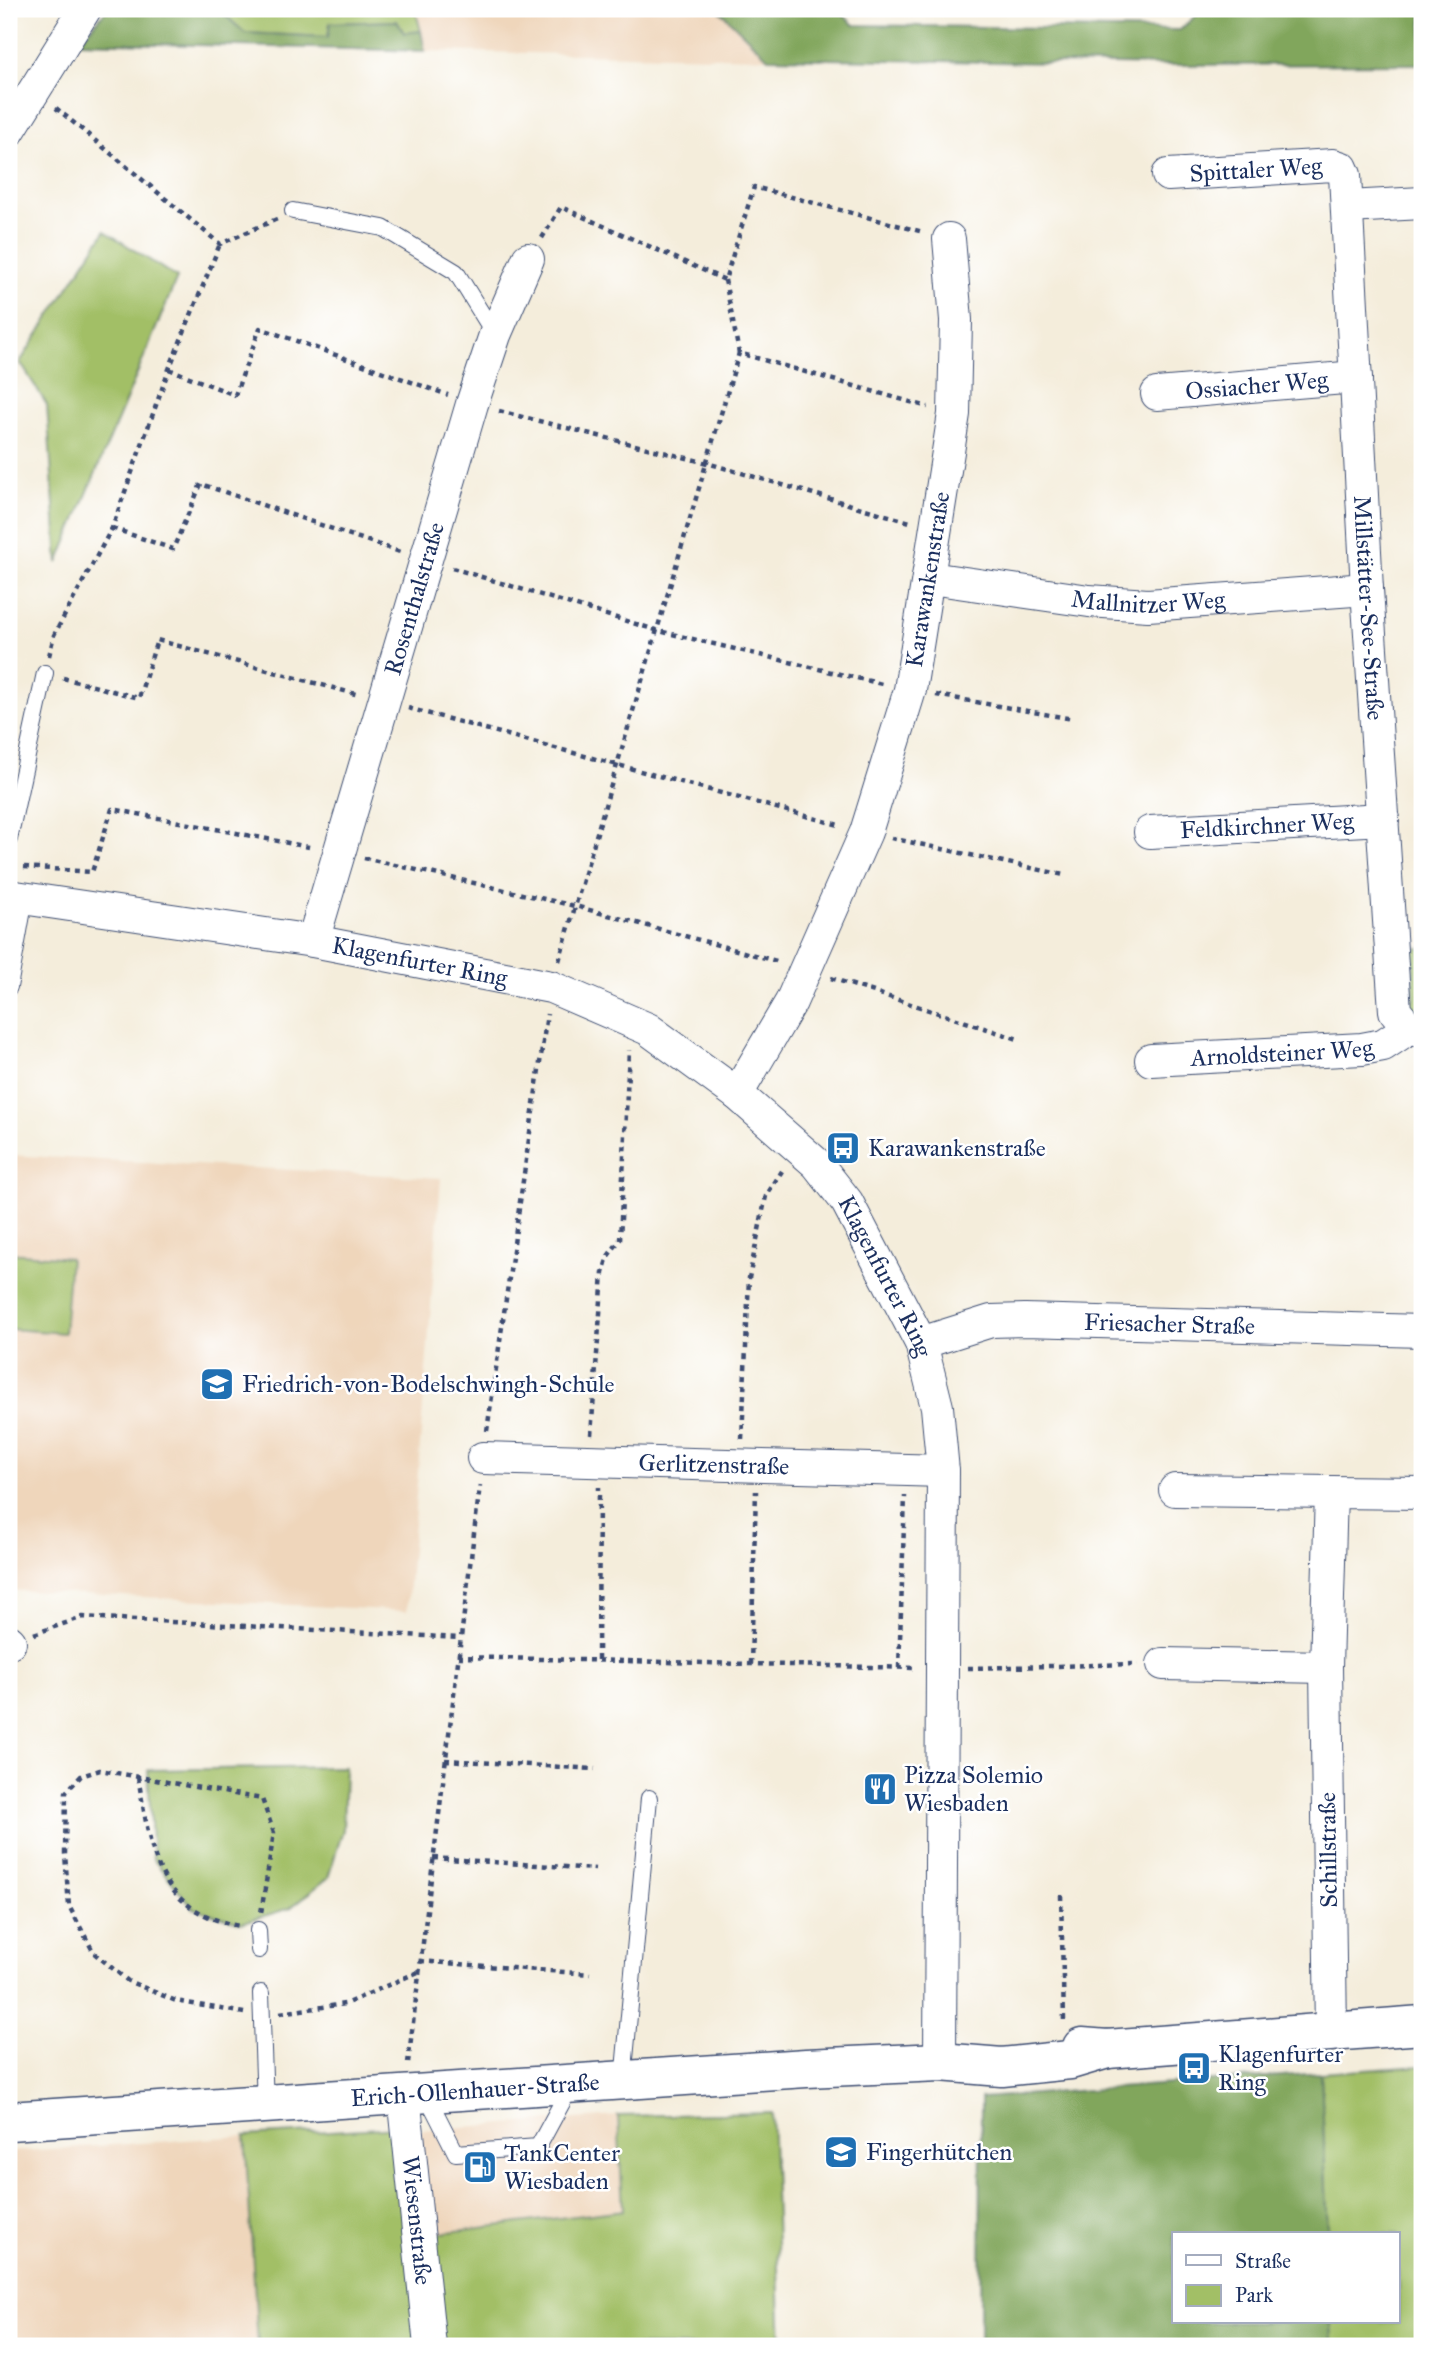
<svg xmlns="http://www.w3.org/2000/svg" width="1431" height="2355" font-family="'IM FELL Great Primer',serif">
<rect width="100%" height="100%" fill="#fff"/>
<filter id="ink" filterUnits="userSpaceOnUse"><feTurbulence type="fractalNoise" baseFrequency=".0143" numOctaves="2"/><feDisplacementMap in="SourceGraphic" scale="14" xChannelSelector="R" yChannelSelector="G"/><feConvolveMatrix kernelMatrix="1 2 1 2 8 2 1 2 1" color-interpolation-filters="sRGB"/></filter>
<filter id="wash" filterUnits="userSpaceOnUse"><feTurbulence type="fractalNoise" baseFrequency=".00686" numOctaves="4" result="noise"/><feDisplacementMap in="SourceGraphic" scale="28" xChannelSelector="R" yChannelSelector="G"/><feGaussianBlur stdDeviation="1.57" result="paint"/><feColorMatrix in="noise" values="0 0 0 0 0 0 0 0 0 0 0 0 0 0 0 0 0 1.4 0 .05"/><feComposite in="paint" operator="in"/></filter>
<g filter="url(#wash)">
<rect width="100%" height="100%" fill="#f4eddb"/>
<g fill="#efd6bb">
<polygon points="415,9 718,9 768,58 425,51"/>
<polygon points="9,1155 441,1178 407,1611 9,1590"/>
<polygon points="618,2116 623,2210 424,2235 421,2130"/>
<polygon points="245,2136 258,2346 9,2346 9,2152"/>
</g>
<g fill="#a2bf66" stroke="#5e7762" stroke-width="2">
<polygon points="218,9 415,9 421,31 404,33 397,21 330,23 328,37 245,33"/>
<polygon points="1106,9 1174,9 1171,12 1117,19"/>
<polygon points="105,231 177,278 58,563 47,405 20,362"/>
<polygon points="1422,948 1422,1017 1414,1015 1403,999 1414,999 1412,949"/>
<polygon points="9,1253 70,1258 64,1333 9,1329"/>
<polygon points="345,1767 343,1830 328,1878 290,1908 241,1923 193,1908 153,1859 148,1770"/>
<polygon points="1422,2066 1422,2346 1332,2346 1331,2322 1398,2322 1398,2234 1328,2234 1321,2073"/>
<polygon points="772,2113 781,2346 437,2346 424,2235 623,2210 618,2116"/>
<polygon points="398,2127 418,2346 258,2346 245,2136"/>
</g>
<g fill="#81a65b" stroke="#4e6a5c" stroke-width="2">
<polygon points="107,9 218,9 245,33 328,37 330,23 397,21 404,33 421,31 425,51 79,42"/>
<polygon points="718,9 837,9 854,25 1180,30 1203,9 1422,9 1422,64 1171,65 768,58"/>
<polygon points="1321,2073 1328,2234 1174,2234 1174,2322 1331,2322 1332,2346 980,2346 981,2098"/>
</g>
</g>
<g filter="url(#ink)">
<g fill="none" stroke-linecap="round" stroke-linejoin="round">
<g stroke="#3c4c71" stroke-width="18">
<g id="service">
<polyline points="293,211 383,228 456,272 495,335"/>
<polyline points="9,839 45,673"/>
<polyline points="9,987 25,898"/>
<polyline points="258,1930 259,1950"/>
<polyline points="261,1993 265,2105"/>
<polyline points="623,2081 649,1798"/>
<polyline points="426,2094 456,2153 538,2147 571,2086"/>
</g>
</g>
<g stroke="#3c4c71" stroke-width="34">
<g id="minor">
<polyline points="9,131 85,9"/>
<path id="s1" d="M1168 175 1333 165 1342 168 1345 175 1367 589 1395 1011 1409 1028 1422 1030"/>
<polyline points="1348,207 1422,203"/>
<path id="s2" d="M1157 394 1356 377"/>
<path id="s3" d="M930 578 1089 601 1148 605 1367 589"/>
<path id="s4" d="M1150 832 1383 819"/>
<path id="s5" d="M9 896 313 941 551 987 648 1029 737 1094 817 1164 847 1202 921 1343 937 1407 943 1471 940 2062"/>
<path id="s6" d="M313 941 472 404 495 335 528 259"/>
<path id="s7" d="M1151 1060 1362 1049 1383 1045 1409 1028"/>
<path id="s8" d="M737 1094 791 1002 866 832 910 690 954 414 956 320 949 239"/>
<path id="s9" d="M921 1343 991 1321 1025 1320 1422 1331"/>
<path id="s10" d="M483 1458 943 1471"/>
<polyline points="1175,1490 1331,1492"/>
<polyline points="9,1641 10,1642"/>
<polyline points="1163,1664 1326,1667"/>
<polyline points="1331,2033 1326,1667 1331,1492 1422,1493"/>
<path id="s11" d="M404 2095 430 2346"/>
</g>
</g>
<g stroke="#3c4c71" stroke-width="41">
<g id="tertiary">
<polyline points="1082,2047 1107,2049 1422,2025"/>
<path id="s12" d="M9 2121 806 2068 940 2062 1002 2067 1070 2060 1107 2049"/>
</g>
</g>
<g stroke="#3c4c71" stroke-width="4.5" stroke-dasharray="5 5" stroke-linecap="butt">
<polyline points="56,108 220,244 277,219"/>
<polyline points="542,238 561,207 725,280 754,187 923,232"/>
<polyline points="725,280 739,353"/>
<polyline points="169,369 235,395 260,328 448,395"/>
<polyline points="499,411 707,463 910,522"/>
<polyline points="112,528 173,549 201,484 400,552"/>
<polyline points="452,568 659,631 882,684"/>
<polyline points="49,656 54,635 112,528 169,369 220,244"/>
<polyline points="63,678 139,698 157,640 359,695"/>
<polyline points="936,695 1073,719"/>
<polyline points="408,708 839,825"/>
<polyline points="891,838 1064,875"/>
<polyline points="364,858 575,906 780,962"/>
<polyline points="24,867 92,872 112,809 314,848"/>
<polyline points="559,961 739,353 928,407"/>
<polyline points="831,978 1021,1040"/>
<polyline points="487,1431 547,1014"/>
<polyline points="591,1435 603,1273 608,1256 620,1240 629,1050"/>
<polyline points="742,1439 749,1278 766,1196 782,1171"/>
<polyline points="34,1634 83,1617 460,1638"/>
<polyline points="458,1657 914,1668"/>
<polyline points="598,1660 599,1487"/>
<polyline points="751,1664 756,1491"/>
<polyline points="899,1668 905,1496"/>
<polyline points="968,1668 1138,1664"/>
<polyline points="445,1760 595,1769"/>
<path d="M138 1777C151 1849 154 1909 239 1926"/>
<polyline points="433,1858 595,1869"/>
<polyline points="1061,1895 1064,2021"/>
<polyline points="420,1961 590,1974"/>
<polyline points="244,2013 176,2001 128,1981 94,1953 69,1906 65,1854 66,1792 81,1776 100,1770 262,1799 274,1833 261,1913"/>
<polyline points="280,2013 345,2004 418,1972"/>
<polyline points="408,2063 480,1485"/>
</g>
<use href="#service" stroke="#fff" stroke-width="16"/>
<use href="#minor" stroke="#fff" stroke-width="32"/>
<use href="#tertiary" stroke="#fff" stroke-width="38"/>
</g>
</g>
<defs>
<g id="bus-square" transform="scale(1.75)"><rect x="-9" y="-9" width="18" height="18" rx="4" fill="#1f6fb2" stroke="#fff"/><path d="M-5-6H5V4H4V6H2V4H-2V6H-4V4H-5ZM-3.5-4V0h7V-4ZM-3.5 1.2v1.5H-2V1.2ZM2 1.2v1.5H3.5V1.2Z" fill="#fff"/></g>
<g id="school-square" transform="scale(1.75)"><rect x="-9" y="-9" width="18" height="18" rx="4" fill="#1f6fb2" stroke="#fff"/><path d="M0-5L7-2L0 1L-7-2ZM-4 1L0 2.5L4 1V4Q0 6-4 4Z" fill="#fff"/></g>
<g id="restaurant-square" transform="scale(1.75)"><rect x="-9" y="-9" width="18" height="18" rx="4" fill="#1f6fb2" stroke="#fff"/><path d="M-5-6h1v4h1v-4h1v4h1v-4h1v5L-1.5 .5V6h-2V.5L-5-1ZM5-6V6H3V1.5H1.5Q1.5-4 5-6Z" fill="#fff"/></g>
<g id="fuel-square" transform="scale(1.75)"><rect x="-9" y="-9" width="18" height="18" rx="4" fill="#1f6fb2" stroke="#fff"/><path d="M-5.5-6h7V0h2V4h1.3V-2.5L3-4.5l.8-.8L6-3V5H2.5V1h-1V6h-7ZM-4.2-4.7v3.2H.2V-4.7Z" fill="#fff"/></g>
</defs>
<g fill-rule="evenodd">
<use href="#bus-square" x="843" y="1148"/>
<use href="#school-square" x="217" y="1384"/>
<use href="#restaurant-square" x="880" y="1789"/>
<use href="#bus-square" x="1194" y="2068"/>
<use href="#school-square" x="841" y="2152"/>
<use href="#fuel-square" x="480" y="2167"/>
</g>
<g text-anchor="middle" stroke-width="5" stroke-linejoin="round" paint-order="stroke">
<g font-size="24" fill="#1b2f5e" stroke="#fff">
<text dy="8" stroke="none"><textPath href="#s1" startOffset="88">Spittaler Weg</textPath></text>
<text dy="8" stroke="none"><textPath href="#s2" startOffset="100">Ossiacher Weg</textPath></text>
<text dy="8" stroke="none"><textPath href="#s8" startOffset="553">Karawankenstraße</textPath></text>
<text dy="8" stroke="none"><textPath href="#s6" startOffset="357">Rosenthalstraße</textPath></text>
<text dy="8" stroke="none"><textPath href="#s3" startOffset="220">Mallnitzer Weg</textPath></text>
<text dy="8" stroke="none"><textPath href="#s1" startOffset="616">Millstätter-See-Straße</textPath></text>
<text dy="8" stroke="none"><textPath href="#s4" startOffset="117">Feldkirchner Weg</textPath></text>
<text dy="8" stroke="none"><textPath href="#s5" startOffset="416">Klagenfurter Ring</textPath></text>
<text dy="8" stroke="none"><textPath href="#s7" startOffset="131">Arnoldsteiner Weg</textPath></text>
<text dy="8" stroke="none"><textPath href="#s5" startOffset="1004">Klagenfurter Ring</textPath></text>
<text dy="8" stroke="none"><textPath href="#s9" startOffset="252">Friesacher Straße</textPath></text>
<text dy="8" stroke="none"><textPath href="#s10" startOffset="231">Gerlitzenstraße</textPath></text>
<text transform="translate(1328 1850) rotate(-91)" y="8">Schillstraße</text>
<text dy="8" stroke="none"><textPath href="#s12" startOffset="467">Erich-Ollenhauer-Straße</textPath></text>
<text dy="8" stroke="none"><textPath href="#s11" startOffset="126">Wiesenstraße</textPath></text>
</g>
<g font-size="24" fill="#1b2f5e" stroke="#fff" text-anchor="start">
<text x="868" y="1156">Karawankenstraße</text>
<text x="242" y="1392">Friedrich-von-Bodelschwingh-Schule</text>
<text x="904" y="1783">Pizza Solemio<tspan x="904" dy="28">Wiesbaden</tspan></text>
<text x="1218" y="2062">Klagenfurter<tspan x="1218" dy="28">Ring</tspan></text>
<text x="866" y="2160">Fingerhütchen</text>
<text x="504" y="2161">TankCenter<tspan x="504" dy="28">Wiesbaden</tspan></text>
</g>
</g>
<rect width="1431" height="2355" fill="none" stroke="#fff" stroke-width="35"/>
<rect x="1172" y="2232" width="228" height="91" fill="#ffffff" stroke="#a4acbf" stroke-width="2"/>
<rect x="1186" y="2255" width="35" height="10" fill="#ffffff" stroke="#a4acbf" stroke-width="2"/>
<text x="1235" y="2268" font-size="21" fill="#1b2f5e">Straße</text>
<rect x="1186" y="2285" width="35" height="21" fill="#a2bf66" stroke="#a4acbf" stroke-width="2"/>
<text x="1235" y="2302" font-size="21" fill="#1b2f5e">Park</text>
</svg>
